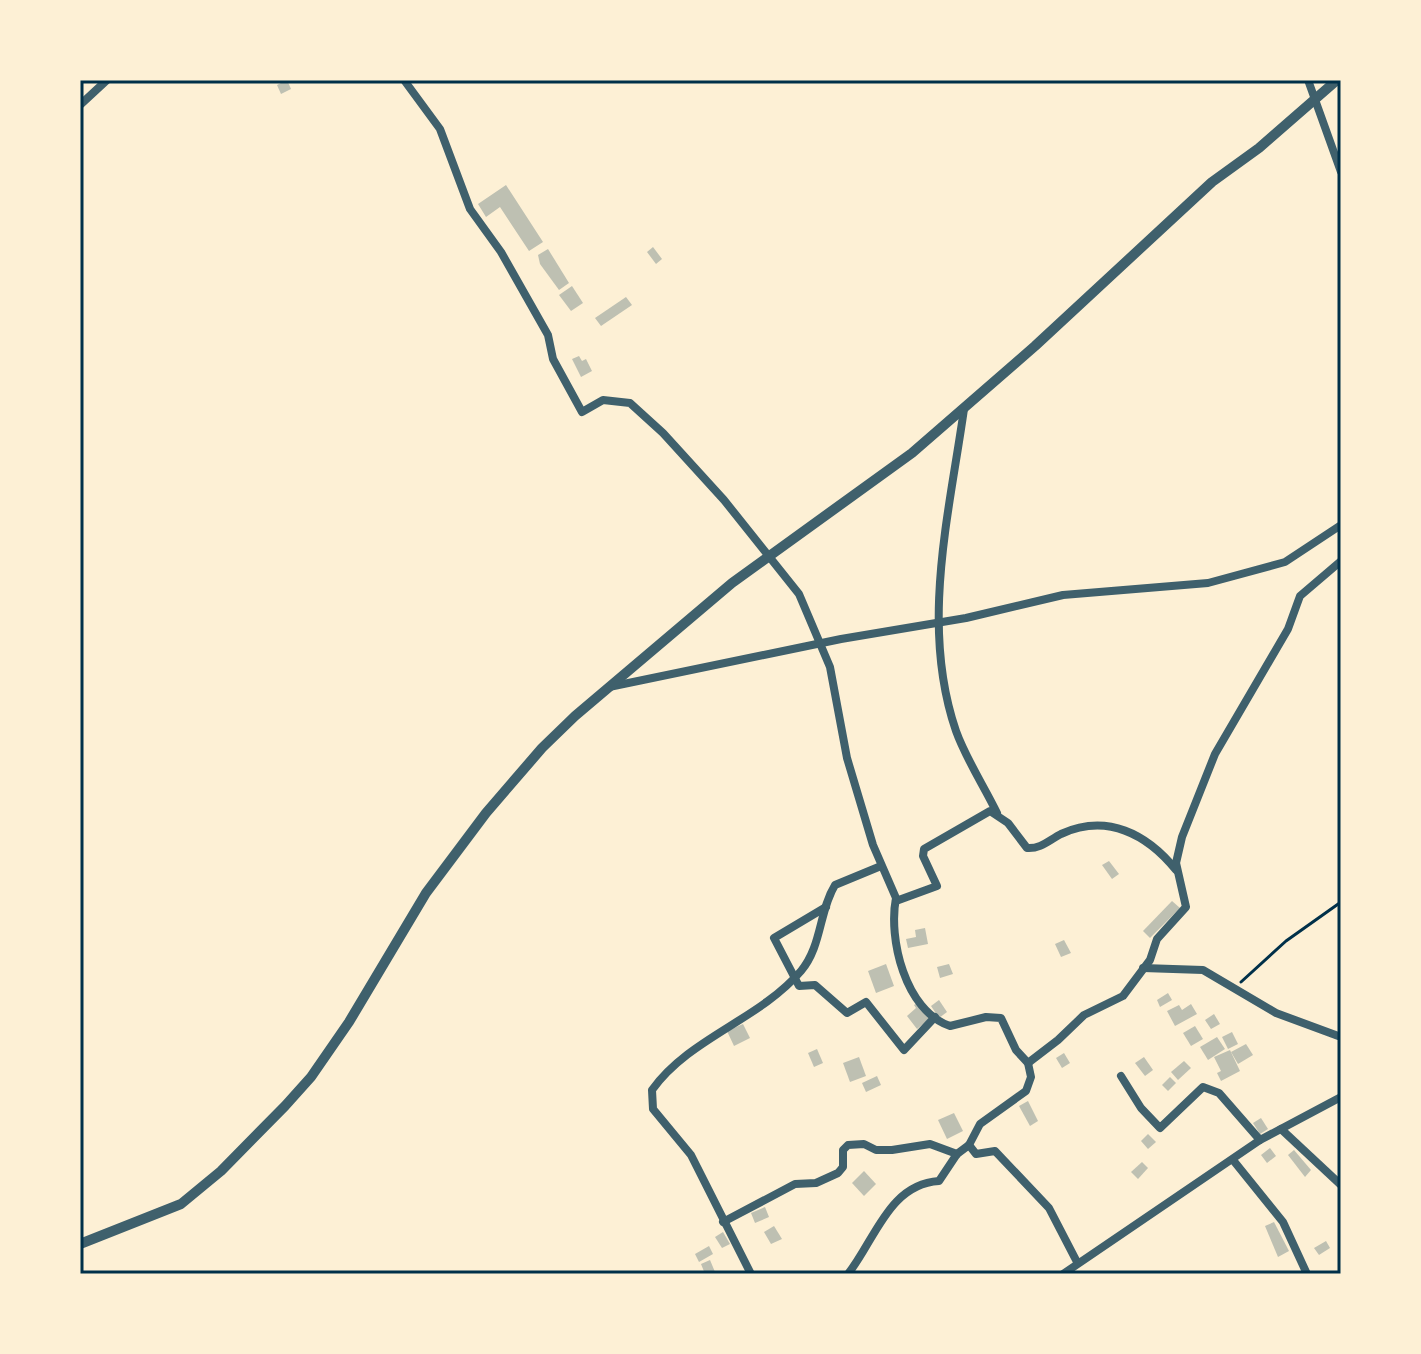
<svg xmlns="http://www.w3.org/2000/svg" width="1421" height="1354" font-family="'Fira Sans Condensed',sans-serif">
<rect width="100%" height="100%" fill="#fdf0d5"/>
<g fill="#bec0b2">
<polygon points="287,80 291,89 281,94 277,85"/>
<polygon points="506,185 543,242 529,251 500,207 486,217 478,204"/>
<polygon points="653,247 662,259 656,264 647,252"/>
<polygon points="548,249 569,283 559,290 540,264 538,255"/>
<polygon points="572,286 583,303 571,311 559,295"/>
<polygon points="626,297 632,305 601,326 595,318"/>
<polygon points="579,356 582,361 586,359 592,371 581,377 572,359"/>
<polygon points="1109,861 1119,874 1112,879 1102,865"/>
<polygon points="1172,901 1180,908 1150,938 1143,931"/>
<polygon points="925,928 928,944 908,948 906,939 916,937 915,930"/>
<polygon points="1064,940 1071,953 1061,957 1055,944"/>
<polygon points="886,964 894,986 876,993 868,971"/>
<polygon points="949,964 953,974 940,978 937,967"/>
<polygon points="1168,993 1172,1000 1160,1007 1157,1000"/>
<polygon points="939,1000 947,1012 939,1018 931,1006"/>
<polygon points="917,1003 929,1019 917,1029 907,1016 916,1008 914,1005"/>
<polygon points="1191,1004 1197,1014 1175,1026 1167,1011 1179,1005 1182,1010"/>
<polygon points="1214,1014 1220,1024 1211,1029 1205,1020"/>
<polygon points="743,1024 750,1038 734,1046 727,1031"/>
<polygon points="1195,1026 1203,1039 1191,1046 1183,1033"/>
<polygon points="1232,1032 1238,1044 1228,1049 1222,1037"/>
<polygon points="1217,1037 1225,1049 1208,1060 1200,1047"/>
<polygon points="1246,1044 1253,1055 1238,1064 1231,1052"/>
<polygon points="817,1049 823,1063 814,1067 808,1053"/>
<polygon points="1230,1050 1240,1071 1221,1081 1217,1073 1221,1071 1214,1057"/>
<polygon points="1064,1053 1070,1063 1062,1068 1056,1058"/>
<polygon points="859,1057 866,1076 850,1082 843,1063"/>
<polygon points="1144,1057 1153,1070 1145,1076 1135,1063"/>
<polygon points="1184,1061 1191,1068 1178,1080 1171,1072"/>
<polygon points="877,1076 881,1085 866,1092 862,1083"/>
<polygon points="1170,1077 1176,1083 1168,1091 1162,1085"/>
<polygon points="1028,1101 1038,1121 1030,1126 1019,1106"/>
<polygon points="954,1113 963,1131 947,1139 938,1120"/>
<polygon points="1261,1118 1268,1129 1260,1134 1253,1123"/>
<polygon points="1148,1134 1156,1142 1148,1149 1141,1141"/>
<polygon points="1270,1148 1276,1156 1267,1163 1261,1155"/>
<polygon points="1294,1150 1311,1170 1305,1177 1288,1155"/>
<polygon points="1142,1162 1148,1168 1138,1179 1131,1172"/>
<polygon points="864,1171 876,1184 864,1196 852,1183"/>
<polygon points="765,1207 769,1217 755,1223 751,1213"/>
<polygon points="1274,1222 1289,1251 1278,1257 1265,1226"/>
<polygon points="774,1226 782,1239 771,1244 764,1232"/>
<polygon points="723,1232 730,1244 722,1248 715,1237"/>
<polygon points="1326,1241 1330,1248 1319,1255 1314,1248"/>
<polygon points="709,1246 713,1254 699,1262 695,1254"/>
<polygon points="710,1260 715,1272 705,1274 701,1264"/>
</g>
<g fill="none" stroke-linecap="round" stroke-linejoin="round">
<polyline stroke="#003049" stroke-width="3" points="1241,982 1286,941 1341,902"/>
<g stroke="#3f606c" stroke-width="8">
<path d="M404 80 440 129 470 209 501 252 548 335 553 359 582 412 603 400 630 403 663 433 724 500 799 594 830 667 847 758 873 845 896 898C888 938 905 1011 950 1026L986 1017 1001 1018 1016 1050 1028 1063 1031 1077 1026 1091 980 1124 969 1145 957 1154 939 1181C889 1184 875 1240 848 1274"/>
<polyline points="1308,80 1341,172"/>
<polyline points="80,105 107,80"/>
<path d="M964 409C949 515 920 626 956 731 966 759 984 786 997 813"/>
<polyline points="609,687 841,639 966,618 1063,595 1208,583 1285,562 1341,525"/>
<path d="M896 901 937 886 923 856 924 849 990 811 1008 823 1027 848C1041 849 1049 840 1061 834 1107 813 1147 834 1176 870"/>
<polyline points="826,907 774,938 799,986 815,985 847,1013 866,1002 904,1050 935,1017"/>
<polyline points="1143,968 1203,970 1276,1013 1341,1037"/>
<polyline points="1028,1063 1058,1040 1084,1015 1123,996 1150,960 1157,939 1186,907 1176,863 1182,837 1215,754 1288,629 1300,596 1341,561"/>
<polyline points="1121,1076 1141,1108 1160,1128 1203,1087 1219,1093 1260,1140"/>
<polyline points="1281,1129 1341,1185"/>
<polyline points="969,1145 976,1154 995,1151 1049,1208 1077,1262"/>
<polyline points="1233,1160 1283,1222 1307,1274"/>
<polyline points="723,1222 795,1184 816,1183 838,1173 843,1167 843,1150 848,1145 864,1144 876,1150 892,1150 930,1144 957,1154"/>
<path d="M751 1274 691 1155 653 1109 652 1090C689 1038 759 1020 801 971 822 946 819 911 835 885L881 866"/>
<polyline points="1063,1274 1260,1140 1341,1097"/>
</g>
<polyline stroke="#3f606c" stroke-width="10" points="80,1244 181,1204 221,1171 285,1106 311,1077 349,1022 426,893 486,813 542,748 575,716 732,583 912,453 1035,346 1212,182 1259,148 1337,80"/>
</g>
<rect width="1421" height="1354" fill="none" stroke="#fdf0d5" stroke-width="164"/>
<rect x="82" y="82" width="1257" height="1190" fill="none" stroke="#003049" stroke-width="3"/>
</svg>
